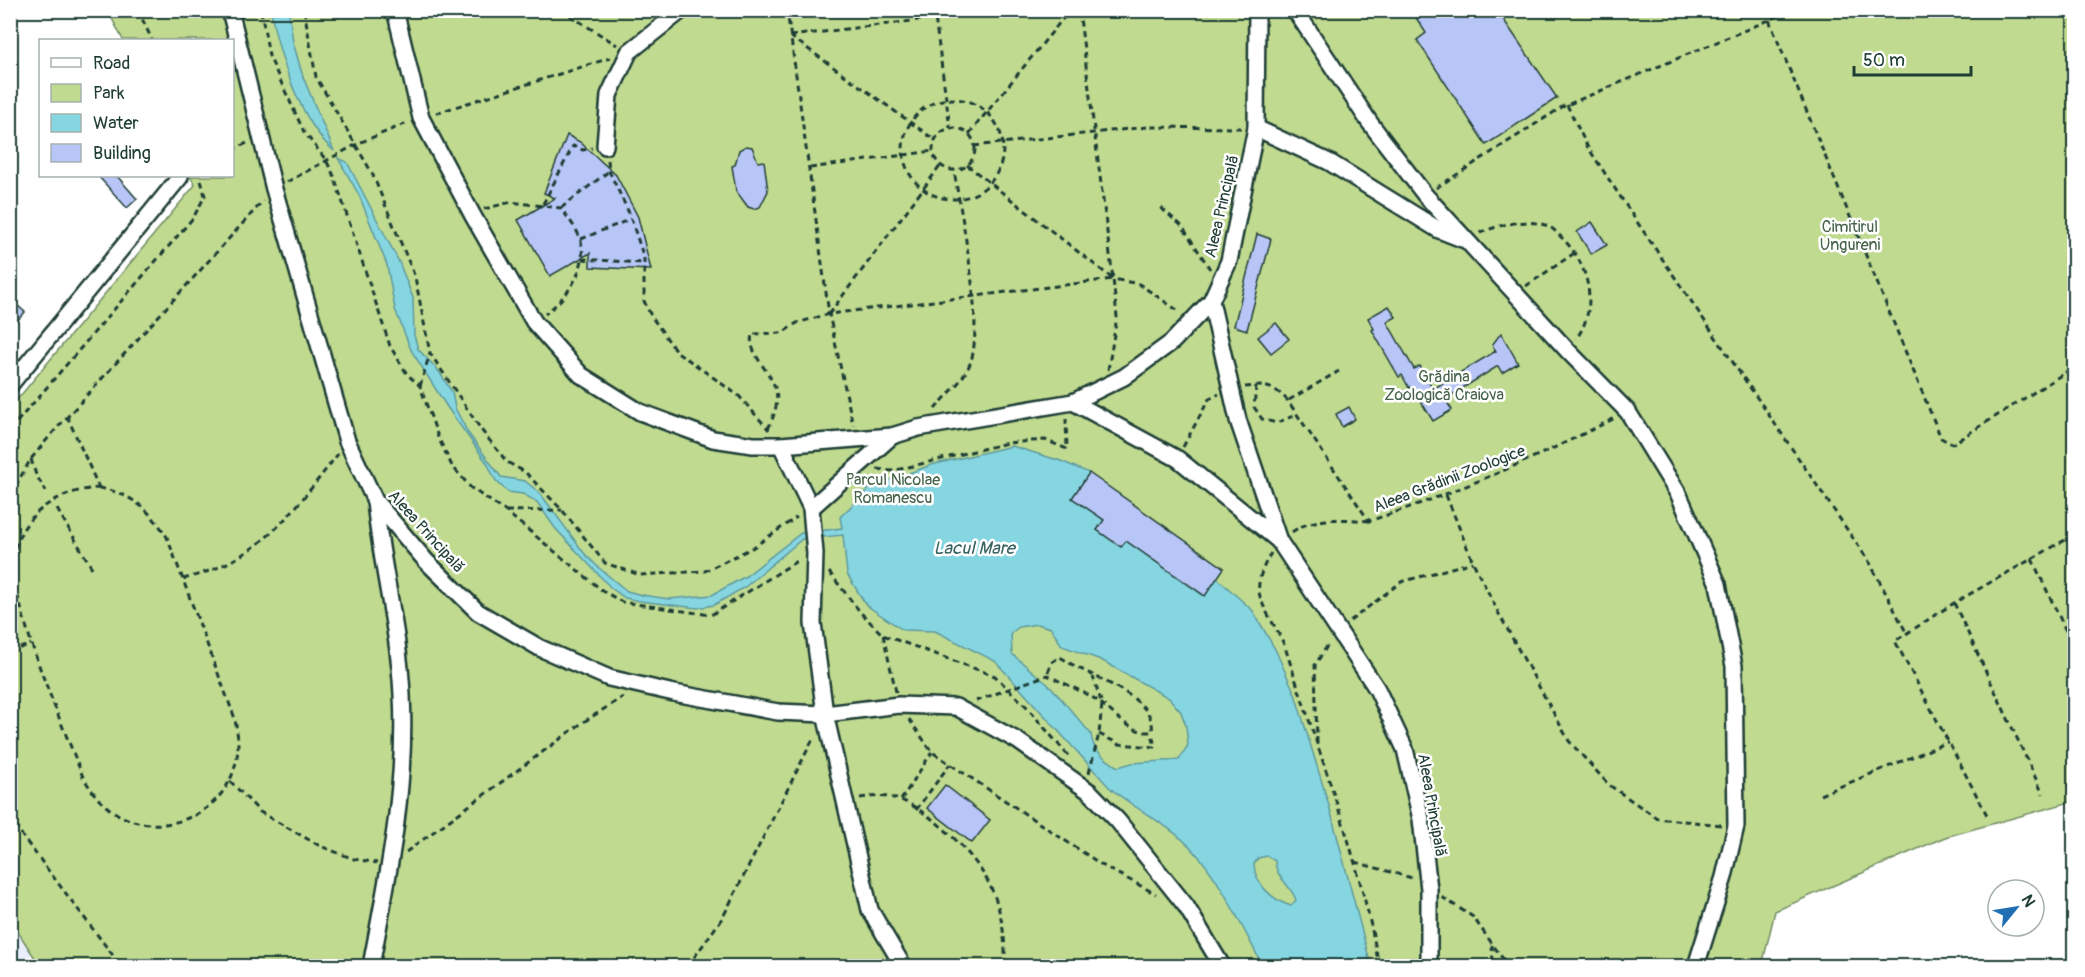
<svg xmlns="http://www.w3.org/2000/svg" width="2085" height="977" font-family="Pangolin,sans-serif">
<rect width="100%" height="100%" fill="#fff"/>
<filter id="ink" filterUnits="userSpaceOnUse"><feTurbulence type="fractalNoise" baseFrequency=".0167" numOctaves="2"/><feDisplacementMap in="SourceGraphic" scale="12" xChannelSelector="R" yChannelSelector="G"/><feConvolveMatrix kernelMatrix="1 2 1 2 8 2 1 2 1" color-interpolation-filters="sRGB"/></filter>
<g filter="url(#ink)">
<polygon fill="#eaeefd" points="10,921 32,954 13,966 11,966"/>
<polygon fill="#c0da90" stroke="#708c62" stroke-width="1.5" points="108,11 2074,11 2074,801 1945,837 1775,911 1762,966 40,966 11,921 11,407 195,185 190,176 232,176 232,40 123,40"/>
<g fill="#86d6e2" stroke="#5d999c" stroke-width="1.5" fill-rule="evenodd">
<path d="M271 11H289L293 42 303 77 334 151C300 121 278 54 271 11Z"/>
<path d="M338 158 347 162 399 262 413 298 414 335 418 349 438 370 452 392 455 408 468 433 501 477 525 481 540 493 584 553 599 568 627 591 642 595 669 599 712 595 746 576 801 533 842 528 840 517 871 487 931 465 1012 446 1061 461 1089 473 1072 498 1104 520 1097 530 1121 547 1126 541 1204 596 1217 578 1253 611 1275 649 1295 694 1330 809 1371 966H1263C1244 931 1221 880 1194 851 1170 824 1136 811 1109 787L995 661 935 631 903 630 866 605 847 574 843 535 802 539 745 587 714 605 697 608 639 601 625 598 611 588 555 528 537 502 523 494 508 492 496 481 487 463 447 407 411 350 395 309 387 265 359 195ZM1037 624 1051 628 1062 646 1101 660 1169 698 1181 712 1186 726 1188 745 1179 760 1132 763 1118 767C1105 759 1092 750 1091 734L1052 688 1012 654 1011 633 1019 627ZM1267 856 1275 861C1275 877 1291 885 1296 900L1291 906C1274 901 1254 884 1254 864L1258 858Z"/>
</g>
<g fill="#b8c6f7" stroke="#1f3d34" stroke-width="1.5">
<polygon points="1411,10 1497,10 1557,98 1486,145 1417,40 1426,33"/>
<polygon points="567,135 580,142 616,175 638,217 651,270 590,267 590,253 550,276 518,220 555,198 544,193"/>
<polygon points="746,146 752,147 758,162 764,161 768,191 760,207 754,209 748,207 736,191 732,166 735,165 739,150"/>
<polygon points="98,176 117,176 137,199 127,208"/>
<polygon points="1592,222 1607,245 1591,254 1577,232"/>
<polygon points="1257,234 1271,239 1247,330 1234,326"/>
<polygon points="10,299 25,312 10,329"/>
<polygon points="1389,306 1396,317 1387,322 1414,369 1420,366 1433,389 1496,351 1492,345 1501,333 1518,363 1502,373 1498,366 1445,399 1452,410 1433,421 1412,387 1409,388 1402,375 1399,377 1372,330 1374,329 1368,318"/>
<polygon points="1276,323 1289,339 1271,353 1258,337"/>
<polygon points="1349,407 1355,419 1342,427 1336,414"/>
<polygon points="1089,473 1224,568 1205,596 1126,541 1121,547 1097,530 1104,520 1072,498"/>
<polygon points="945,785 990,820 972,843 927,808"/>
</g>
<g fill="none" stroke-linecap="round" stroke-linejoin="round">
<g stroke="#1f3d34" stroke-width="20">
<g id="street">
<polyline points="230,10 274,189 347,441 375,501 426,561 478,612 540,648 609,678 674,693 778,712 825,714 899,705 956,707 1018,741 1090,792 1118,821 1186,906 1222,966"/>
<polyline points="395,10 421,118 473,216 534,322 581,375 640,412 713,439 753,445 781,445 892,436 918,428 1073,402 1178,459 1279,541"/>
<polyline points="1257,10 1256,128 1229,261 1211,301 1238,420 1279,541 1377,689 1405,749 1421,819 1429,889 1429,966"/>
<polyline points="1295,10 1370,123 1425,195 1568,351 1628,412 1679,495 1718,584 1734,666 1736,826 1724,877 1696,966"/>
<polyline points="1256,128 1329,162 1439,230 1462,239"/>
<polyline points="605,146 609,95 629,52 682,10"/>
<polyline points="10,385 180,177"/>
<polyline points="1073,402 1124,377 1172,342 1211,301"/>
<polyline points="781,445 811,508 815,553 813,623 825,714 870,910 903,966"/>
<polyline points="811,508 892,436"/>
<path d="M371 966C388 876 407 787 402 695 399 629 381 566 375 501"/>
</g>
</g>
<g stroke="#1f3d34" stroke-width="3" stroke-dasharray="6 4.5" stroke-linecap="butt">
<polyline points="138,10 152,40"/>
<polyline points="261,10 269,56 304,132 326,160 334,176 390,346 407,374 420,386 438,437 452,466 471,488 505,511 603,591 622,602 711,615 800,559"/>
<polyline points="304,10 316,77 372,173 415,277 430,353 482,431 507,462 525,472 562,510 605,563 640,575 705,571 752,548 797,517"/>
<polyline points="561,10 617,45"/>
<polyline points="787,10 829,314 853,425"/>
<polyline points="934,10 950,128"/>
<polyline points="1765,10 1941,438 1952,444 2074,367"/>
<polyline points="790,36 1001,10"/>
<polyline points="790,36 935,140"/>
<circle cx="953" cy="149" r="50"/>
<polyline points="1567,105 1587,146 1633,216 1870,563 1906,632"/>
<polyline points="436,113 610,58"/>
<circle cx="954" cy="149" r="21"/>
<polyline points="969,134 1070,10"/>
<polyline points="974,146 1147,127 1241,128"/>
<polyline points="232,150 247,143"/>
<polyline points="608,160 609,171 629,213 644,258 644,301 651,316 676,351 739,396 769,430"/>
<polyline points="967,165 1113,279 1139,284 1180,312"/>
<polyline points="810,168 933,151"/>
<polyline points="287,182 359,143 407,123"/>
<polyline points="1436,188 1562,107 1793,10"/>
<polyline points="543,204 573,146 583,150 592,148"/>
<polyline points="561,208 609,171"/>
<polyline points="1161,208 1182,226 1210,269"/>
<path d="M484 209 511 202 561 208C567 217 578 230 581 241 588 270 567 297 545 314"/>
<path d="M1480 233C1501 224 1526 218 1548 226 1553 228 1558 234 1562 238 1588 263 1600 306 1576 339"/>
<polyline points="581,239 631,219"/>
<polyline points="582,259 643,263"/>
<polyline points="1526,286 1576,252"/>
<polyline points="829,314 941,165"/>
<polyline points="1108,370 1117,317 1113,279"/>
<polyline points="420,386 430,353"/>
<polyline points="1256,386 1254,407 1262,419 1276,423 1296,415"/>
<path d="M1245 387C1266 385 1273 385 1288 401L1369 521C1455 493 1535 459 1615 418"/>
<polyline points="1289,400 1339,371"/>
<path d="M935 409C947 395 965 379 971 361 984 318 961 217 954 170"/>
<polyline points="67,416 99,488"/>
<path d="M768 429C773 418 779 404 776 391 772 372 747 354 752 334L782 333 797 323 829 314 1113 279 1079 10"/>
<polyline points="10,430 193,218 205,196 200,176"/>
<polyline points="1183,447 1209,399 1219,394"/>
<polyline points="31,459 36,475 46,491"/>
<polyline points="877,469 892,471 1007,443 1045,440 1067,449 1066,419"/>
<path d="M99 488C131 493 150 510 167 537L234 716C238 733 240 748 235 766 221 821 149 843 106 806 96 798 90 788 83 777 62 724 38 670 23 615 19 600 14 585 13 570 11 521 54 490 99 488Z"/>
<polyline points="10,495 31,459 49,437 263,201"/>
<polyline points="1446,495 1473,562 1499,614 1569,741 1609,785 1657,818 1721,825"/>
<polyline points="57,509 92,568"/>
<polyline points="506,511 562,510"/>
<path d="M1292 532C1314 516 1344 519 1369 521"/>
<path d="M1271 553C1265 563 1257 579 1259 592 1262 610 1280 631 1286 650 1319 754 1360 858 1379 966"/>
<polyline points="2032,559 2074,648"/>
<polyline points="829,572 861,613 883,635 995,676 1026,706 1070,758"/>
<path d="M183 579C262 559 290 515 338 454"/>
<polyline points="1954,603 2043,794"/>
<polyline points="1350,621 1401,582 1473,562"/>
<polyline points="883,635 896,692"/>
<polyline points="10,652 31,644"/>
<path d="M976 701 1047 675C1063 683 1080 690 1095 699 1112 710 1129 734 1152 732 1158 697 1089 677 1065 660L1060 657 1052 662 1047 675"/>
<polyline points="909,719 932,752 1105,867 1156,894"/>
<polyline points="1099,734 1119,744 1155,747 1152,733"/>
<polyline points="1317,743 1315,665 1329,643"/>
<polyline points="1089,773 1099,734 1102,704 1093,677"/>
<polyline points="230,781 260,812 320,846 354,859 377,863"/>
<polyline points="1820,795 1948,742"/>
<path d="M860 798C874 796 887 795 901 800 934 814 978 857 992 890 1002 913 1006 941 1005 966"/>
<polyline points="901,800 932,752"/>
<polyline points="916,810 950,764"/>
<polyline points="10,815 23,837 121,966"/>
<polyline points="1987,815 1895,641 1954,603 2074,535"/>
<polyline points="406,852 582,723 623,697"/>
<polyline points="1355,862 1412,878"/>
<polyline points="1442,897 1473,917 1508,966"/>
<polyline points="1492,945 1493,966"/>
<polyline points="688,966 723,917 814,737"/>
</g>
<use href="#street" stroke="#fff" stroke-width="15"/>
</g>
</g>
<g text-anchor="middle" stroke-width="5" stroke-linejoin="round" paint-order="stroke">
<g font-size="16" fill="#1f3d34" stroke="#fff">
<text transform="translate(1221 206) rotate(-77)" y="6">Aleea Principală</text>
<text transform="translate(1449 478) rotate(-21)" y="6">Aleea Grădinii Zoologice</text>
<text transform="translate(427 531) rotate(48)" y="6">Aleea Principală</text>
<text transform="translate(1433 805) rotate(80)" y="6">Aleea Principală</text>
</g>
<g font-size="16" fill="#47644b" stroke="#fff">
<text x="1850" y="232">Cimitirul<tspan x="1850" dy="18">Ungureni</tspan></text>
<text x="1444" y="382">Grădina<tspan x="1444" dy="18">Zoologică Craiova</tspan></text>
<text x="893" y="485">Parcul Nicolae<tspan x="893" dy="18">Romanescu</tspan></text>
</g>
<g font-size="18" font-style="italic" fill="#396360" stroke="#fff">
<text x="974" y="554">Lacul Mare</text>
</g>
</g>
<rect width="2085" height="977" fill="none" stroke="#fff" stroke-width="36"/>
<rect x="18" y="18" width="2049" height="941" fill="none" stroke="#1f3d34" stroke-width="2" filter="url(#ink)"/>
<rect x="39" y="39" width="195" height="138" fill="#ffffff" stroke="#a5b1ae" stroke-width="1.5"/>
<rect x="51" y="58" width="30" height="9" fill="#ffffff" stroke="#a5b1ae" stroke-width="1.5"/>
<text x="93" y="69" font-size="18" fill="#1f3d34">Road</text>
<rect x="51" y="84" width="30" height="18" fill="#c0da90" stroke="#a5b1ae" stroke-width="1.5"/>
<text x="93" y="99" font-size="18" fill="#1f3d34">Park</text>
<rect x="51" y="114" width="30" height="18" fill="#86d6e2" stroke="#a5b1ae" stroke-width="1.5"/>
<text x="93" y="129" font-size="18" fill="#1f3d34">Water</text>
<rect x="51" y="144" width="30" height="18" fill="#b8c6f7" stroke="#a5b1ae" stroke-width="1.5"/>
<text x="93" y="159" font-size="18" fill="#1f3d34">Building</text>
<g transform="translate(2016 908) rotate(60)"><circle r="28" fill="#ffffff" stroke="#a5b1ae" stroke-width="1.5"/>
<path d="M0-4.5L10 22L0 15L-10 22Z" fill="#1f6fb2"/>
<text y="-9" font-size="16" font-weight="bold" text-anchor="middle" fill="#1f3d34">N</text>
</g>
<path d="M1854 66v9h117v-9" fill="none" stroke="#1f3d34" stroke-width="3"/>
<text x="1863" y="66" font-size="18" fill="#1f3d34" stroke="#ffffff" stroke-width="4.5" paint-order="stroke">50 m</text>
</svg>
